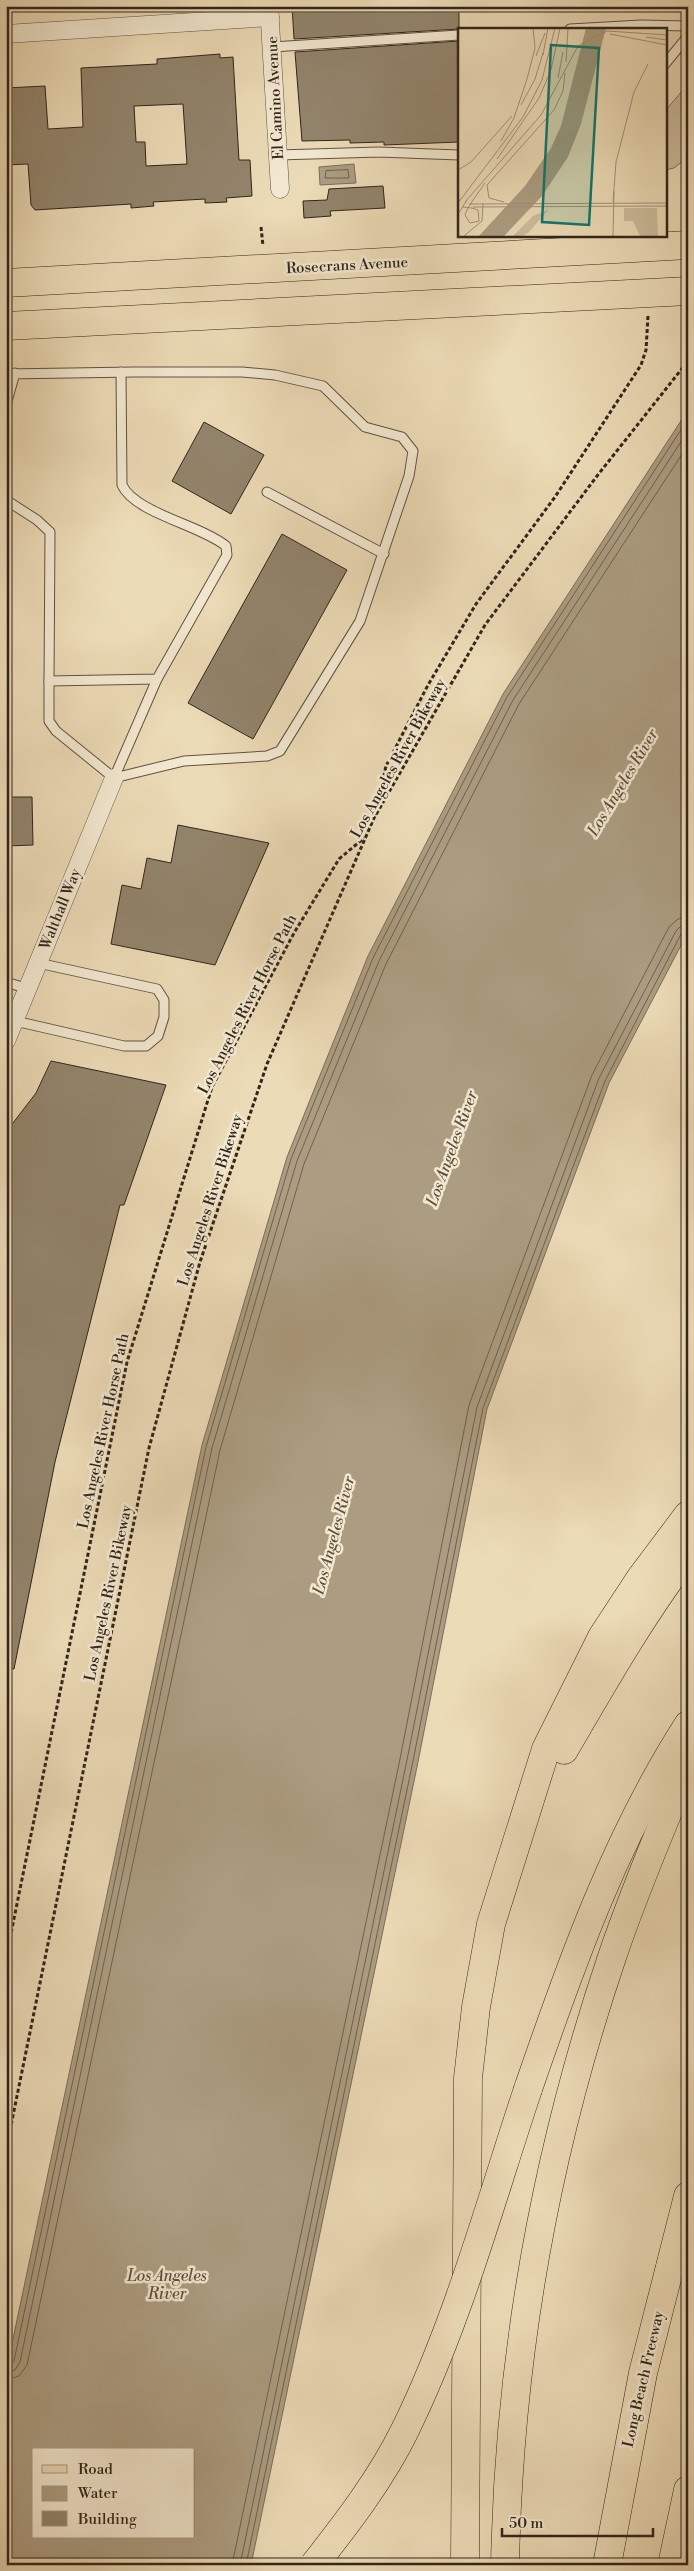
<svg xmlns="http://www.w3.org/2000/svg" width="694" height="2571" font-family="'Libre Bodoni',serif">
<rect width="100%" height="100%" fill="#ecdbb7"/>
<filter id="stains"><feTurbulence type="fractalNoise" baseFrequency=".004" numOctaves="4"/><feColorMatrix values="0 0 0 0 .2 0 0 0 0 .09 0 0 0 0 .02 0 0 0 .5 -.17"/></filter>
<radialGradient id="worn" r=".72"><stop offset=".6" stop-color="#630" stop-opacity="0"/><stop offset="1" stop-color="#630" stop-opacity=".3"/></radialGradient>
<polygon fill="#ccbc9c" stroke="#7e705c" points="688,84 688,157 674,168 665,170 665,111"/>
<g fill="#ac9d82" stroke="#7b6d59" fill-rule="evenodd">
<polygon points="354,164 356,183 320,185 319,167"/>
<path d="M688 410V932L609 1083 487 1409 418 1762 251 2565H6V2372L202 1445 287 1157 368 956 503 694ZM34 2450H194V2537H34Z"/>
</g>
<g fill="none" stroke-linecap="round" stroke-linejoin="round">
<g stroke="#6e614e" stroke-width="1">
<polygon points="348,170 349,178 325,178 326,171"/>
<polyline points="6,2366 11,2365 14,2361 206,1447 291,1159 373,958 507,697 688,419"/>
<polyline points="6,2372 15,2370 20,2362 212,1448 297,1161 379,961 513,700 688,431"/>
<polyline points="6,2380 19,2376 27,2365 220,1450 304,1164 386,964 519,704 688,445"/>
<polyline points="232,2565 400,1759 469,1405 592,1075 669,927 678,919 688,917"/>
<polyline points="240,2565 407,1760 477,1407 599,1078 676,931 681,926 688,924"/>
<polyline points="246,2565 413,1761 483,1408 605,1081 681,934 688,931"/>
</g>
</g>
<g fill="#92846c" stroke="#31251b" fill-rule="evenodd">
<polygon points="292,6 459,6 459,29 294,39"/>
<polygon points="459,41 459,142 384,145 384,142 350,143 350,140 302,141 295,52"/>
<path d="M220 54V58L233 57 239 160H250L252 196 226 198 227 202 205 203V199L153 202 154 206 131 208V204L35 210 31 205 28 164 6 165V88L45 86 48 129 83 127 81 68 157 64V59ZM183 104 187 164 146 166 145 142H136L134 106Z"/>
<polygon points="383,186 385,208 330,211 331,216 304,218 303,201 327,200 329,189"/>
<polygon points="204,422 264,455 231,514 172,481"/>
<polygon points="282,534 347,570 253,739 188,703"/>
<polygon points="6,797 32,797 33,845 6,846"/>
<polygon points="178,825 269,843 215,965 111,944 122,885 141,889 147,858 171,863"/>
<polygon points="51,1061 166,1085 124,1205 120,1205 55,1462 14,1669 6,1668 6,1132 36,1093"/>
</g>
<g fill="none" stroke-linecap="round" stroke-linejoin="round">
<g stroke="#605242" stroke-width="11">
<g id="lane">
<polyline points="570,29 641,25 688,26"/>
<polyline points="272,47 459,35"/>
<polyline points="665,64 688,36"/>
<polyline points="278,155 379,152 459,155"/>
<polyline points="6,374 134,372 242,372 275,375 323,386 365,427 402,437 413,451 409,476 360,621 280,751 267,756 184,761 114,778"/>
<polyline points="6,405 15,373"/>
<polyline points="267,492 384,554"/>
<path d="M6 500 37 520 50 532 49 681 157 679 227 555 226 546C200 525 135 513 122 485L121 372"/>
<polyline points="49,681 49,721 56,731 114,778"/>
<polyline points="114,778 157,679"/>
<polyline points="6,982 28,989"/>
<polyline points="15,1021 124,1046 146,1046 158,1036 164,1017 164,1000 157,989 38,963"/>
</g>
</g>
<g stroke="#605242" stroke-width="19">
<g id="street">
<polyline points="269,6 280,189"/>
<polyline points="6,34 270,17"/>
<polyline points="6,1041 114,778"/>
</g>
</g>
<g stroke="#31251b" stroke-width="29">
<g id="primary">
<polyline points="6,283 688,245"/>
<polyline points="6,326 688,291"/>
</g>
</g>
<g stroke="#31251b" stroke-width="29">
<g id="highway">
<path d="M564 1750C603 1683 641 1616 688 1554"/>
<path d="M528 2089C571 1964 616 1837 688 1725"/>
<polyline points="465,2565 468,2078 476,2007 491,1924 546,1749 602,1637 640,1579 688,1515"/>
<path d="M505 2565C509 2358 546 2152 612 1957 634 1891 662 1827 688 1763"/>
<polyline points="607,2565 643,2373 688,2196"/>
<polyline points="672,2565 688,2490"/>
</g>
</g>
<g stroke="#31251b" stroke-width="3" stroke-dasharray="4 2.5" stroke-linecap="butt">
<polyline points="261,227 263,246"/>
<polyline points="375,815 386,766 428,685 476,604 555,497 641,365 646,350 648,316"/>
<polyline points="6,1958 127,1362 212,1087 294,933 339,859 364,838"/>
<polyline points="6,2150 149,1448 200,1262 267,1064 374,818 485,625 597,476 688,361"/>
</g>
<use href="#lane" stroke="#f3e8d0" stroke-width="9"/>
<use href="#street" stroke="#f3e8d0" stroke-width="18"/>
<use href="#primary" stroke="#ecdbb7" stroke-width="28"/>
<use href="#highway" stroke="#ecdbb7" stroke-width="28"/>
<g stroke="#31251b" stroke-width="29" stroke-linecap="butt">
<path id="highway-bridge" d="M314 2565C347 2523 381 2479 405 2430 458 2322 490 2203 528 2089"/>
</g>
<use href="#highway-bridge" stroke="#ecdbb7" stroke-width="28"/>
</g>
<g text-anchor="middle" stroke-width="5" stroke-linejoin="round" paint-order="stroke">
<g font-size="15" fill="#31251b" stroke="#f3e8d0">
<text transform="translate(275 98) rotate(-93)" y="5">El Camino Avenue</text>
<text transform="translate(347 265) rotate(-3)" y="5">Rosecrans Avenue</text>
<text transform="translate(398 758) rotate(-61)" y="5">Los Angeles River Bikeway</text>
<text transform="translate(60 909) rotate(-68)" y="5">Walthall Way</text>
<text transform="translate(247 1004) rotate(-63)" y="5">Los Angeles River Horse Path</text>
<text transform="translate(210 1200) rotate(-72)" y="5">Los Angeles River Bikeway</text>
<text transform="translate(103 1431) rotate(-78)" y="5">Los Angeles River Horse Path</text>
<text transform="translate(108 1593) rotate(-78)" y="5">Los Angeles River Bikeway</text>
<text transform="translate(643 2379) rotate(-77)" y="5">Long Beach Freeway</text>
</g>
<g font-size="16" font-style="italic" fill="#5c4f3f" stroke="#f3e8d0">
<text transform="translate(622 782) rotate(-59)" y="6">Los Angeles River</text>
<text transform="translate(451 1148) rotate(-70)" y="6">Los Angeles River</text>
<text transform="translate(333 1535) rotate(-75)" y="6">Los Angeles River</text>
<text x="167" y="2281">Los Angeles<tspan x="167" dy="18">River</tspan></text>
</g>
</g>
<g transform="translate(458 28)">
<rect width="209" height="209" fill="#ecdbb7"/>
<path d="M166 180H199L200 208H182L175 193H166ZM90 182 71 204 65 208H55L75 188Z" fill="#ccbc9c"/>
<path d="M128 0H148L123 96 110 129 84 168 46 208H21L67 158 93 120 103 98Z" fill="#ac9d82"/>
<path fill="none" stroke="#a19279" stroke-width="1" d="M152 6 209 17M188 9 209 12M85 27 90 0M78 28 87 5M108 34 110 0M100 50 105 24M63 77 77 51 85 25M43 113 56 90 69 51 77 20 75 0M39 131 81 70 93 42 102 0M0 142 13 134 54 88M7 174 83 87 120 18 149 3 209 7M46 174 31 170 29 157 96 82 105 63 107 45M155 174 158 134 176 64 190 36M0 175 65 89 84 52 97 0M11 176 209 175M5 179 14 180 20 182 21 193 12 195 7 187 9 182 15 172 27 155M15 179 209 178M0 186 9 172M6 208 24 193 25 175M155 208 156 163"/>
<path fill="#0f766e" fill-opacity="0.15" stroke="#0f766e" stroke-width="2.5" d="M93 17 141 20 131 197 84 194Z"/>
<rect width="209" height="209" fill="none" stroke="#31251b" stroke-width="2.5"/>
</g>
<rect width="694" height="2571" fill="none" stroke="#ecdbb7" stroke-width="25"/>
<rect x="8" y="8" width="679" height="2556" fill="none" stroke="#31251b" stroke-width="2.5"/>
<rect x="12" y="12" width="669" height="2546" fill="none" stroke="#31251b"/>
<rect x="32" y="2448" width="162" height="90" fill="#f3e8d0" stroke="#a59a88"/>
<rect x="42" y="2465" width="25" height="8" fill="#ecdbb7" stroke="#a59a88"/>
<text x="78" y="2474" font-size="15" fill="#31251b">Road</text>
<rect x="42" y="2486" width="25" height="15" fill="#ac9d82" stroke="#a59a88"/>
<text x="78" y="2498" font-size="15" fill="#31251b">Water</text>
<rect x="42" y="2511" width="25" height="15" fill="#92846c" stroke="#a59a88"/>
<text x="78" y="2524" font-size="15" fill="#31251b">Building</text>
<path d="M502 2528v8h151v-8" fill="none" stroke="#31251b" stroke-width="2.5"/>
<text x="509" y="2528" font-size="15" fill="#31251b" stroke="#f3e8d0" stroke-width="4" paint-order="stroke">50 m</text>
<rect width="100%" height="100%" filter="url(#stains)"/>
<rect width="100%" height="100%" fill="url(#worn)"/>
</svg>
